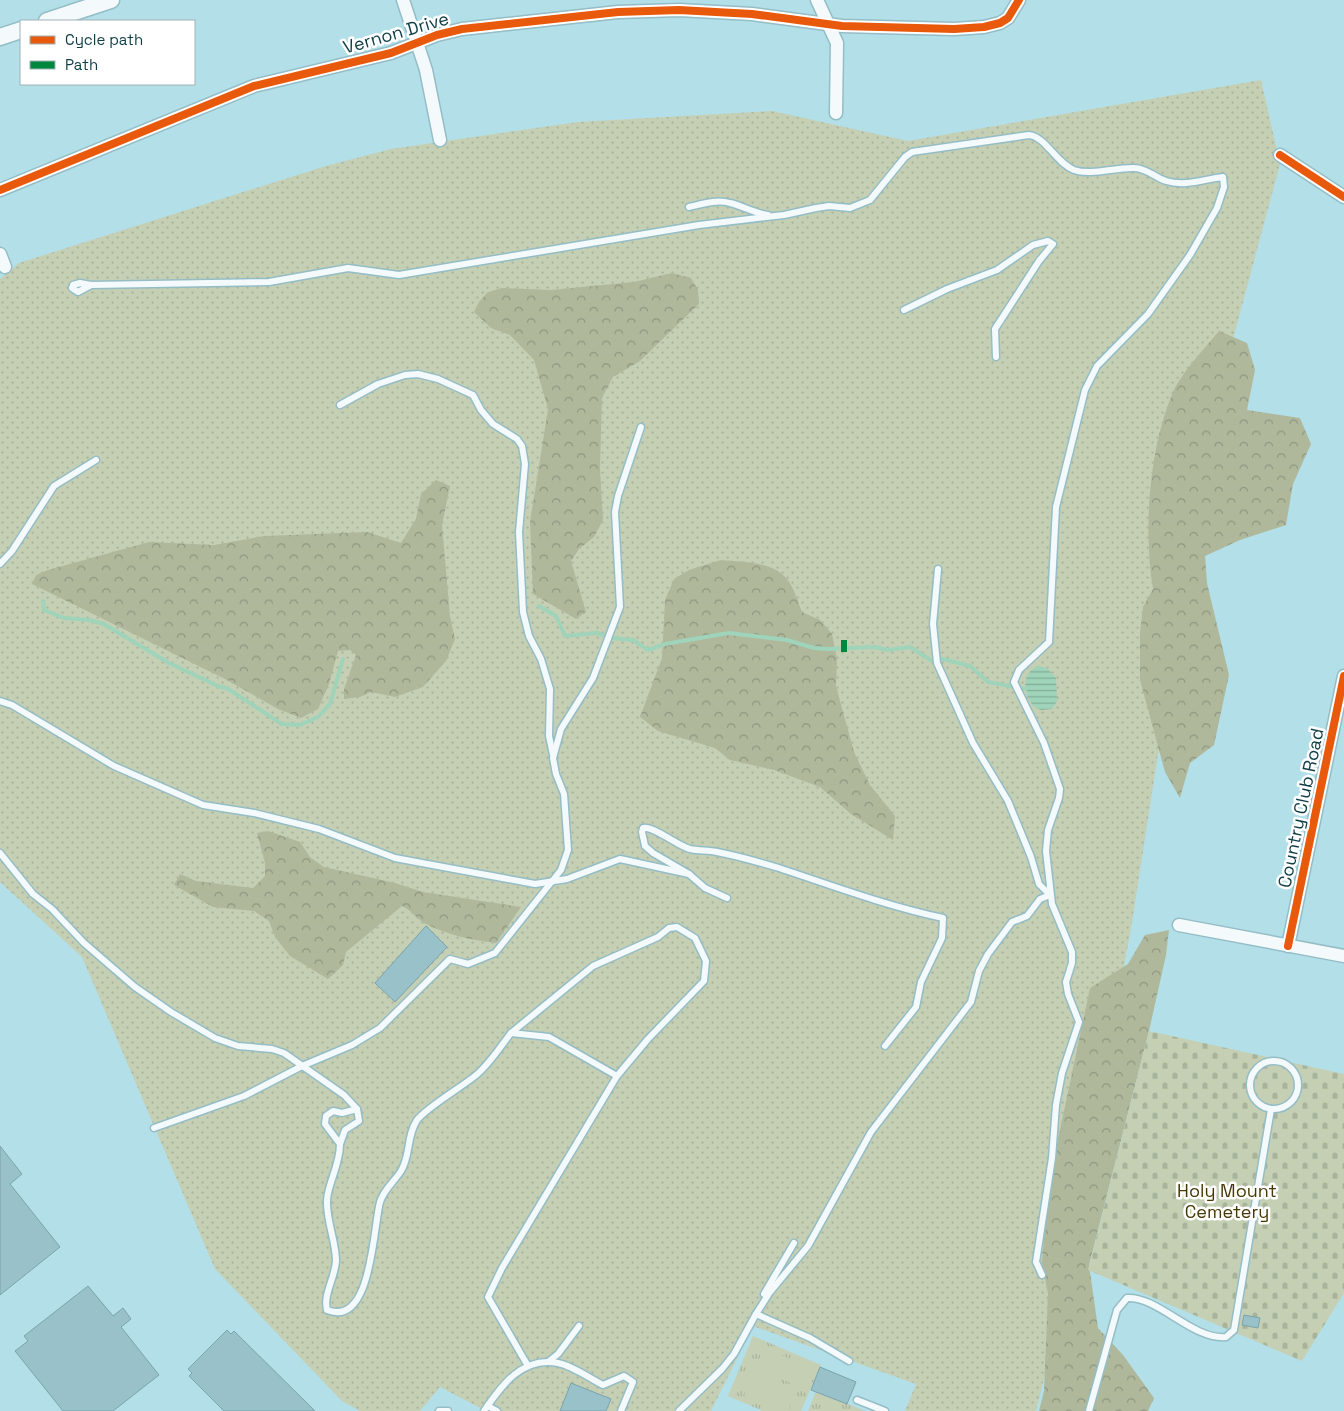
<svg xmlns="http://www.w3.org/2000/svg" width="1344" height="1411" font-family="'Space Grotesk',sans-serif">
<defs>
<pattern id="grass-dots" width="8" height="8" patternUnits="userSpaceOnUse" patternTransform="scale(1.25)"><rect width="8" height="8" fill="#c5cfb4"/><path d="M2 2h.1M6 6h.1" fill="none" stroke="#a8b39c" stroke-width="1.8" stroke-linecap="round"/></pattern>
<pattern id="forest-crowns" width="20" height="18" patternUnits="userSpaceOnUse" patternTransform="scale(1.25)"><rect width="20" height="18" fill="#afb89b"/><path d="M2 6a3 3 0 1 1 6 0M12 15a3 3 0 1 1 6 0" fill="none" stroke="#8d9780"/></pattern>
<pattern id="cemetery-stones" width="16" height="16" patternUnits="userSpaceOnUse" patternTransform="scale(1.25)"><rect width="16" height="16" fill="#c5cfb4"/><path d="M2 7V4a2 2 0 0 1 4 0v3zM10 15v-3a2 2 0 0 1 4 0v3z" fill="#a8b39c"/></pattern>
<pattern id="park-tufts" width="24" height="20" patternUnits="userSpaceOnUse" patternTransform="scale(1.25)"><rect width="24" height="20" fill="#c5cfb4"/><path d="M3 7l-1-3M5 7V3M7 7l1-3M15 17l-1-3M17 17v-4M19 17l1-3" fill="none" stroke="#a8b39c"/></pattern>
<pattern id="water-rules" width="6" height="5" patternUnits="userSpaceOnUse" patternTransform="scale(1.25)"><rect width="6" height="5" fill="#9fd4ba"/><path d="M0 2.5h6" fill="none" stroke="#80ad99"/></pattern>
</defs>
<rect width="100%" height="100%" fill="#b3dfe8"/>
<polygon fill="url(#grass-dots)" points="1261,80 1280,164 1208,432 1132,922 1062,1308 1036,1411 905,1411 916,1384 753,1326 711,1411 486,1411 440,1387 420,1411 360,1411 342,1401 215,1269 82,957 0,882 0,279 19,263 326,166 391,149 578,122 772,111 908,141"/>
<g fill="url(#forest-crowns)">
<polygon points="672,273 691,278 698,290 699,304 640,361 613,377 602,398 600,469 603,520 594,537 579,549 571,561 586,612 576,619 533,594 530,522 548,409 534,360 510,335 491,328 474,312 479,302 488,292 502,288 551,290 634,282"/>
<path d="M1219 331 1247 343 1255 370 1247 410 1300 418 1311 444 1293 484 1286 525 1240 540 1205 556 1207 583 1229 675 1214 745 1190 763 1180 798 1165 772 1140 680V633L1143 607 1153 589C1143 530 1149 448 1173 392 1182 372 1205 348 1219 331Z"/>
<polygon points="436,480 450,486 442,525 450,616 455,639 446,661 423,687 395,697 371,692 360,697 344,699 344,689 356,655 350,650 338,651 329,684 318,709 301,718 278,709 225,679 32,584 36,575 48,570 149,542 214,545 264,536 367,532 401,543 416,519 421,494"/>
<path d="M721 560C742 562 773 561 787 579 794 588 798 602 802 612L820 620 832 634 837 659 836 686 854 752 870 785 895 816 893 840 851 814 820 787 774 770 730 760 715 748 658 731 640 717 662 658 665 600 674 579 689 570Z"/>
<path d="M268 831 300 842 310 857 324 867 395 883 423 892 521 907 496 943C471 940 447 935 424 923 416 918 411 910 402 906L346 952 343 965 328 979 290 956 275 937 269 921 254 911 213 907 174 885 180 874 196 881 253 888 265 876V863L257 833Z"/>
<polygon points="1169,930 1166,955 1149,1031 1089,1265 1098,1328 1123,1355 1154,1398 1148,1411 1039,1411 1044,1391 1048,1294 1042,1262 1049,1182 1090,988 1128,964 1145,935"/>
</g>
<polygon fill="url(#cemetery-stones)" points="1149,1031 1344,1074 1344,1293 1302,1361 1088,1270"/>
<g fill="url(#park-tufts)">
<polygon points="753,1336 821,1365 801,1411 763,1411 728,1396"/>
<polygon points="816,1391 865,1411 808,1411"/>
</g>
<g fill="#c5cfb4">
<polygon points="764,1348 807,1366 798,1386 755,1368"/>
<polygon points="752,1375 795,1393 788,1411 744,1395"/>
</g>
<path fill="url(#water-rules)" d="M1038 666 1047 668 1056 678 1057 701 1052 709 1041 710 1033 706C1024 692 1020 674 1038 666Z"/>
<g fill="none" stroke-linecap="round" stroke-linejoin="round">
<g stroke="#9fd4ba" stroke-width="4">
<polyline points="43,601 44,610 64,618 89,620 104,624 169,663 218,686 228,689 282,724 300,725 318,717 330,704 343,659"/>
<polyline points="539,606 556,616 565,636 597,633 611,638 633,640 648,650 665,644 729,633 787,640 814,648 828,649 874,647 888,650 910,647 932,661 943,659 970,666 988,682 1026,689"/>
</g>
</g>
<g fill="#99c1c9" stroke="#78a4ac">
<polygon points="426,926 447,947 395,1002 375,983"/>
<polygon points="0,1146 22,1174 10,1184 60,1247 0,1295"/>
<polygon points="88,1286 113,1316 123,1308 131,1319 121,1327 159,1375 113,1411 63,1411 15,1351 28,1341 24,1336"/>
<polygon points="1244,1315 1260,1318 1258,1328 1242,1325"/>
<polygon points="227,1330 231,1334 234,1331 315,1411 224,1411 189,1376 192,1373 188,1369"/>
<polygon points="820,1367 856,1382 847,1404 811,1390"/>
<polygon points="571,1383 611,1399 606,1411 560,1411"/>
</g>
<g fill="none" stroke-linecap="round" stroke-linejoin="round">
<g stroke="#95bdc6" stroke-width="9">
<g id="service">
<path d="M689 207C702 204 717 199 730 203 743 206 754 213 768 215"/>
<path d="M91 285 78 292 72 288 73 285 80 283 91 285 269 282 348 268 399 275 699 225 784 215 816 208 829 206 850 208 870 200 905 157 912 152 1029 135C1046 137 1056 163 1074 170 1091 176 1116 167 1135 168 1146 168 1156 178 1166 181 1186 187 1204 179 1223 177L1224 187 1217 208 1190 255 1148 314 1097 366 1085 390 1056 507 1049 642 1019 670 1014 682 1044 743 1060 789 1059 798 1048 830 1046 851 1052 904 1072 952V963L1066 982 1068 994 1079 1022 1062 1073 1056 1105 1052 1158 1036 1262 1042 1275"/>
<polyline points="904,310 947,289 997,270 1033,245 1048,241 1053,244 1039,261 995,329 996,357"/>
<polyline points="340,405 378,384 405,375 418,374 438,379 473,395 481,410 493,424 517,439 522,446 525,464 519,532 523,612 529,636 541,659 550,689 549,736 553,755"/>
<polyline points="0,564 12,551 54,486 96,460"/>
<polyline points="938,569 933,624 937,663 973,743 1008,801 1031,857 1039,884 1050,895"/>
<polyline points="0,701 12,705 114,766 203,805 254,813 319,829 395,858 535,884 567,879 620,859 689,874"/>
<path d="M0 853 33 894 52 909 84 943 135 987 171 1012 215 1038 238 1046 272 1049 284 1053 344 1095 357 1109 342 1113 333 1111 326 1116 325 1124 340 1144C340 1165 328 1183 327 1200 326 1221 336 1241 336 1261 335 1278 323 1294 327 1310 372 1328 373 1228 380 1202 384 1189 394 1182 401 1171 411 1155 406 1137 417 1120 427 1107 460 1088 475 1076 489 1065 500 1047 511 1033"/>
<path d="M727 898 705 888 689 874 653 853 645 846 642 832 643 828C652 825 678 846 690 849 699 851 708 850 717 852 737 856 759 862 779 868 833 886 887 906 943 918L942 938 921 982 916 1007 885 1046"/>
<circle cx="1274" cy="1085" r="24"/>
<polyline points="154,1128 244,1096 302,1066 352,1045 380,1028 450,959 468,964 495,953 561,870 568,850 564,794 556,774 553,758 561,729 593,678 620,607 615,512 618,496 641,427"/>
<polyline points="340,1144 345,1130 359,1121 357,1109"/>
<polyline points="764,1294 794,1243"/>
<polyline points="756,1314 770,1292 808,1246 871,1132 971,1002 979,971 988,954 1012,922 1027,916 1040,899 1050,895"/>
<polyline points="548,1362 558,1354 579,1326"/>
<polyline points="528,1366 488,1297 502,1268 617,1076 648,1039 704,981 706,961 695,938 677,927 669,928 658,937 593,966 511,1033 549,1037 617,1076"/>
<polyline points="857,1400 885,1411"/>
<polyline points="488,1406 497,1411"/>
<polyline points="439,1411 448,1411"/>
<path d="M484 1411C501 1386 522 1356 558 1363 573 1366 589 1378 603 1385L624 1376 633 1382 621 1411"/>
<polyline points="679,1411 722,1369 734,1354 756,1314 810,1338 849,1361"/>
<path d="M1089 1411 1117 1310 1127 1298C1158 1296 1192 1340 1226 1337L1234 1330 1271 1109"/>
</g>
</g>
<g stroke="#95bdc6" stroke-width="15">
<g id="minor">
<polyline points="403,0 426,70 440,140"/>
<polyline points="817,0 837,43 836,113"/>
<polyline points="1280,155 1344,197"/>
<polyline points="0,190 254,86 391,53 437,35 462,29 618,12 679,10 752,14 842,26 954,29 984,27 1000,23 1008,18 1019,0"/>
<polyline points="0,254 5,267"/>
<polyline points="1179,925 1344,956"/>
<polyline points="1288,946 1344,676"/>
</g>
</g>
<g stroke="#95bdc6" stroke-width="19">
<g id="tertiary">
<polyline points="47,21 111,0"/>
<polyline points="0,37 21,30"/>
</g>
</g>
<use href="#service" stroke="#f4fafc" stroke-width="6"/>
<use href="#minor" stroke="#f4fafc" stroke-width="12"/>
<use href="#tertiary" stroke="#f4fafc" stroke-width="16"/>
<polyline stroke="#00873e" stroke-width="6" stroke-dasharray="12 6" stroke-linecap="butt" points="844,640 844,656"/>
<g stroke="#fff" stroke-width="11">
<g id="cycleway">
<polyline points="1280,155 1344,197"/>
<polyline points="0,190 254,86 391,53 437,35 462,29 618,12 679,10 752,14 842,26 954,29 984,27 1000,23 1008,18 1019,0"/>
<polyline points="1288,946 1344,676"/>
</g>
</g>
<use href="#cycleway" stroke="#e8590c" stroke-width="8"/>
</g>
<g text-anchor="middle" stroke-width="5" stroke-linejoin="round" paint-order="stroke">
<g font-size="18" fill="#0e3d46" stroke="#fff">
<text transform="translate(396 33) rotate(-16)" y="6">Vernon Drive</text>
<text transform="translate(1301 808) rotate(-78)" y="6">Country Club Road</text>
</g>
<g font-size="18" fill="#473905" stroke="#fff">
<text x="1227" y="1197">Holy Mount<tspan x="1227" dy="21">Cemetery</tspan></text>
</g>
</g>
<rect x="20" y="20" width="175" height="65" fill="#ffffff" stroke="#9fb1b5"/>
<rect x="30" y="36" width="25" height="8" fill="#e8590c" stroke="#9fb1b5"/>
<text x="65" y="45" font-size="15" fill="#0e3d46">Cycle path</text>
<rect x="30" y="61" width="25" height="8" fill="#00873e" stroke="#9fb1b5"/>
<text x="65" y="70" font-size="15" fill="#0e3d46">Path</text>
</svg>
